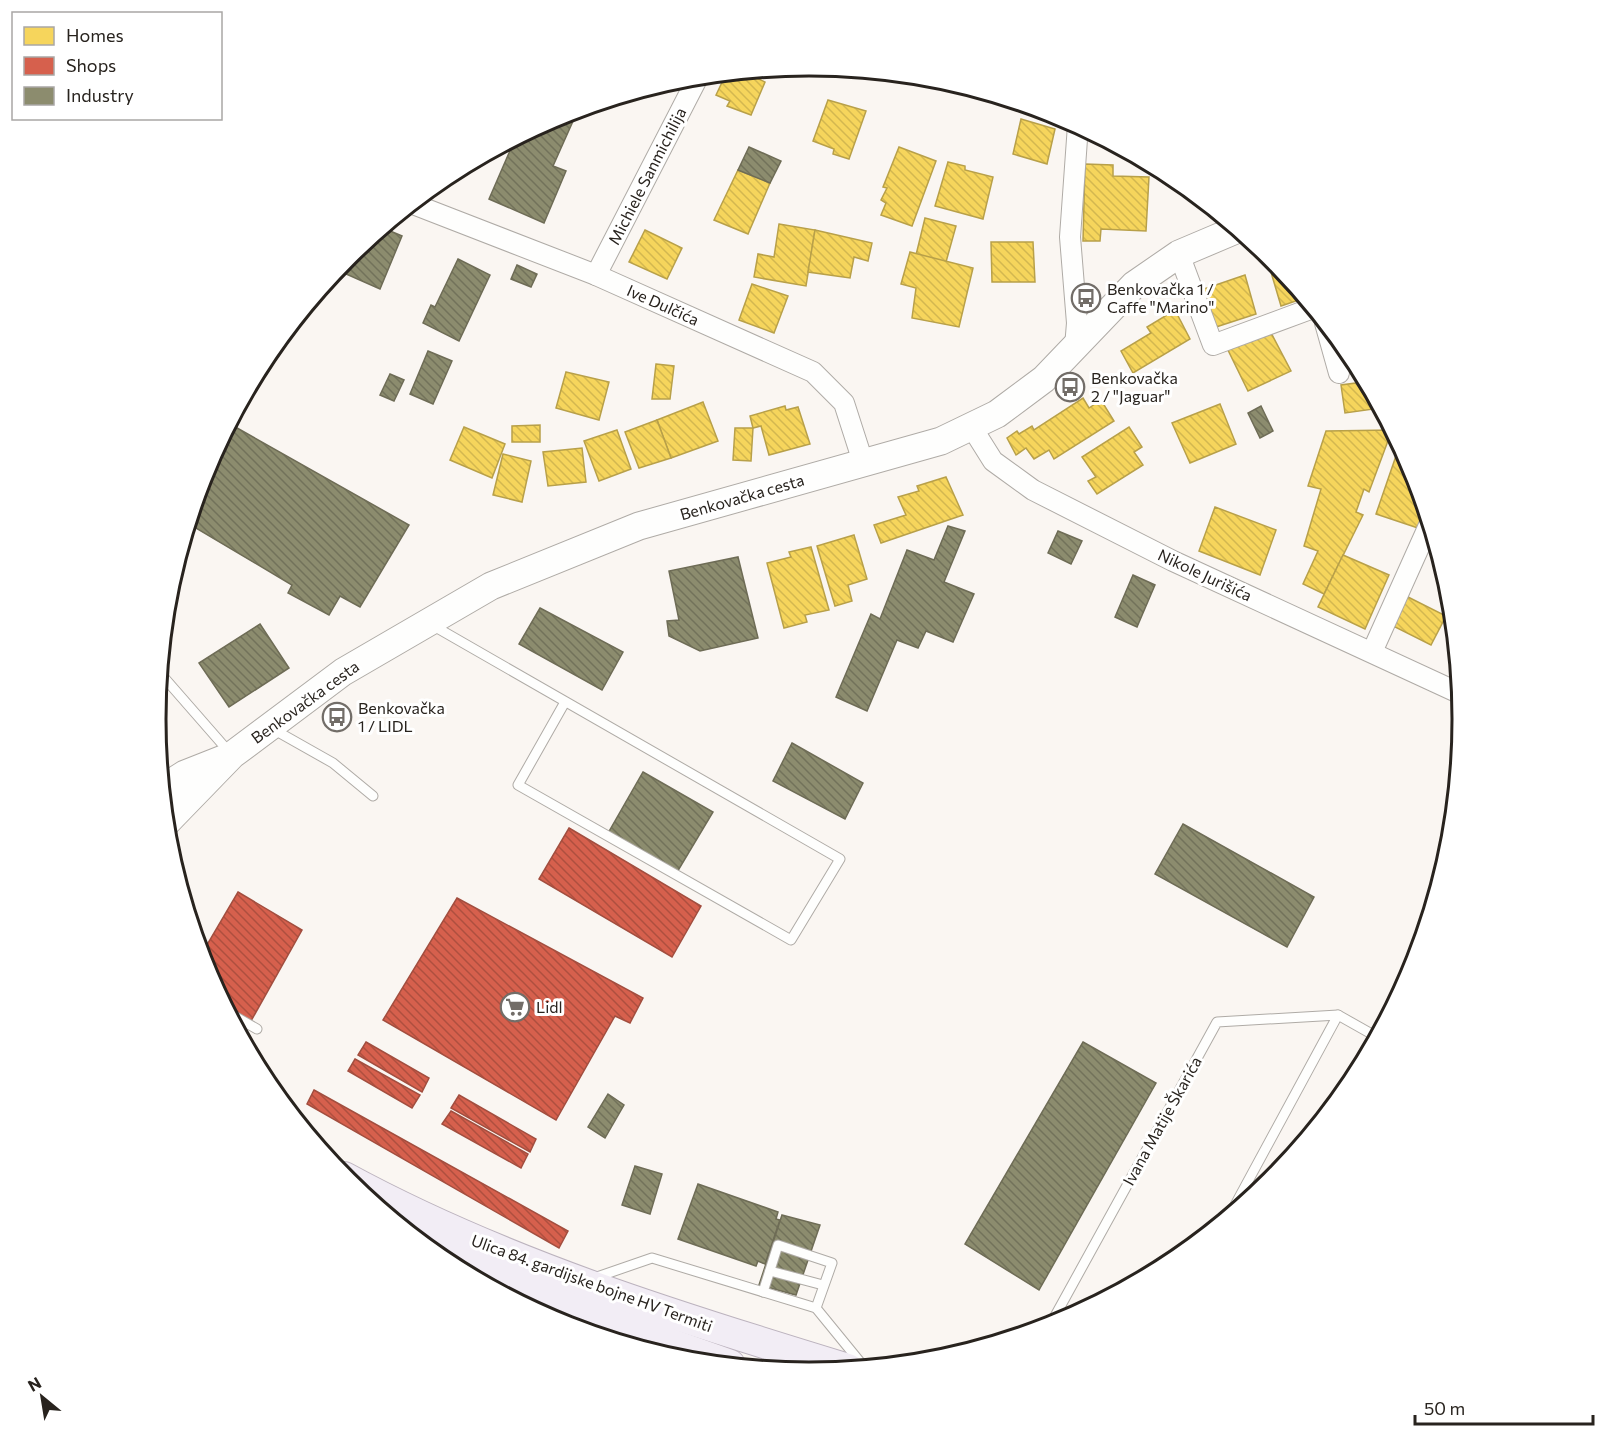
<svg xmlns="http://www.w3.org/2000/svg" width="1619" height="1439" font-family="Commissioner,sans-serif">
<defs>
<pattern id="homes-back-hatch" width="6" height="6" patternUnits="userSpaceOnUse" patternTransform="scale(1.5)"><rect width="6" height="6" fill="#f6d55c"/><path d="M-1 5l2 2M0 0l6 6M5-1l2 2" fill="none" stroke="#d3b750"/></pattern>
<pattern id="shops-back-hatch" width="6" height="6" patternUnits="userSpaceOnUse" patternTransform="scale(1.5)"><rect width="6" height="6" fill="#d6604d"/><path d="M-1 5l2 2M0 0l6 6M5-1l2 2" fill="none" stroke="#ae4f3f"/></pattern>
<pattern id="industry-back-hatch" width="6" height="6" patternUnits="userSpaceOnUse" patternTransform="scale(1.5)"><rect width="6" height="6" fill="#8c8c6e"/><path d="M-1 5l2 2M0 0l6 6M5-1l2 2" fill="none" stroke="#72725a"/></pattern>
</defs>
<rect width="100%" height="100%" fill="#faf6f2"/>
<g fill="url(#homes-back-hatch)" stroke="#b8a049" stroke-width="1.5">
<polygon points="744,72 765,82 751,115 727,106 730,101 716,95 726,74"/>
<polygon points="828,100 866,111 849,159 833,154 834,149 813,141"/>
<polygon points="1012,101 1060,116 1061,119 1011,105"/>
<polygon points="1021,119 1055,129 1047,164 1013,154"/>
<polygon points="899,147 936,161 912,226 881,215 886,203 881,200 887,188 883,187"/>
<polygon points="948,162 965,166 965,170 993,177 983,219 935,206"/>
<polygon points="1085,164 1113,165 1113,176 1149,177 1146,231 1101,229 1100,241 1083,241"/>
<polygon points="738,170 770,183 748,234 714,220"/>
<polygon points="925,218 956,226 946,262 916,255"/>
<polygon points="779,224 815,230 806,286 754,277 758,254 774,257"/>
<polygon points="645,230 682,248 667,279 629,262"/>
<polygon points="815,230 872,243 868,261 854,257 850,278 808,272"/>
<polygon points="991,242 1033,242 1035,282 992,282"/>
<polygon points="910,252 973,268 959,327 912,318 916,288 901,284"/>
<polygon points="1274,260 1305,298 1281,306 1268,262"/>
<polygon points="1245,275 1256,314 1216,327 1204,289"/>
<polygon points="752,284 788,296 774,333 739,320"/>
<polygon points="1175,310 1190,339 1133,373 1121,351 1151,333 1147,327"/>
<polygon points="1269,329 1291,371 1248,391 1227,348"/>
<polygon points="656,364 674,366 670,399 652,399"/>
<polygon points="566,372 609,382 599,420 556,408"/>
<polygon points="1362,373 1381,408 1345,413 1341,385 1363,382"/>
<polygon points="1083,398 1089,408 1101,400 1114,421 1054,459 1049,450 1034,459 1026,448 1016,455 1007,438 1017,431 1019,434 1032,426 1034,430"/>
<polygon points="703,402 718,441 671,458 657,420"/>
<polygon points="1220,404 1236,444 1190,463 1172,423"/>
<polygon points="785,406 786,410 798,407 810,444 769,455 761,426 753,428 750,416"/>
<polygon points="657,420 671,458 639,468 625,432"/>
<polygon points="540,425 540,442 512,442 512,426"/>
<polygon points="464,427 505,444 492,478 450,460"/>
<polygon points="1129,427 1142,447 1134,452 1143,465 1097,494 1088,481 1096,477 1082,457"/>
<polygon points="735,428 753,428 751,461 733,460"/>
<polygon points="617,430 631,469 599,481 584,441"/>
<polygon points="1392,430 1369,492 1364,489 1356,512 1363,515 1324,594 1303,584 1318,551 1304,546 1321,489 1308,486 1326,431"/>
<polygon points="582,448 586,482 548,486 543,452"/>
<polygon points="1397,453 1406,456 1413,470 1425,507 1418,528 1376,514"/>
<polygon points="503,454 531,461 522,502 493,495"/>
<polygon points="946,477 963,515 881,543 874,525 906,515 898,497 919,491 917,486"/>
<polygon points="1215,507 1276,530 1260,575 1199,551"/>
<polygon points="854,535 867,579 848,585 852,601 835,606 817,546"/>
<polygon points="811,547 829,610 805,615 807,622 784,628 767,563 791,557 789,552"/>
<polygon points="1343,555 1389,575 1365,629 1318,607"/>
<polygon points="1406,596 1446,616 1431,645 1393,626"/>
</g>
<g fill="url(#shops-back-hatch)" stroke="#a24e3f" stroke-width="1.5">
<polygon points="569,828 701,906 672,957 539,879"/>
<polygon points="238,892 302,930 242,1037 206,969 201,955"/>
<polygon points="457,898 643,998 630,1023 615,1016 556,1120 383,1020"/>
<polygon points="366,1042 429,1078 422,1092 358,1055"/>
<polygon points="355,1059 420,1095 412,1108 348,1071"/>
<polygon points="314,1090 568,1231 559,1248 307,1104"/>
<polygon points="459,1095 536,1139 530,1152 451,1108"/>
<polygon points="451,1111 528,1154 521,1168 442,1124"/>
</g>
<g fill="url(#industry-back-hatch)" stroke="#6e6c56" stroke-width="1.5">
<polygon points="578,110 553,166 566,171 544,223 489,199 515,139 560,116"/>
<polygon points="749,147 781,161 770,183 738,170"/>
<polygon points="383,228 402,236 380,289 337,270 348,257"/>
<polygon points="458,259 490,275 459,341 423,323 431,305 435,307"/>
<polygon points="517,265 537,274 531,287 511,279"/>
<polygon points="428,351 452,361 433,404 410,394"/>
<polygon points="390,374 404,380 394,401 380,395"/>
<polygon points="1261,406 1273,431 1260,438 1248,413"/>
<polygon points="230,424 409,525 360,607 340,596 329,615 288,593 292,585 189,524 206,469"/>
<polygon points="948,526 965,531 944,582 974,594 953,642 926,631 918,648 897,640 867,711 836,697 871,614 880,619 907,550 934,560"/>
<polygon points="1058,531 1082,541 1071,564 1048,553"/>
<polygon points="738,557 758,638 700,651 669,636 667,621 679,620 669,571"/>
<polygon points="1133,575 1155,585 1137,627 1115,617"/>
<polygon points="540,608 623,652 602,690 519,644"/>
<polygon points="260,624 289,668 229,707 199,663"/>
<polygon points="792,743 863,783 845,819 773,781"/>
<polygon points="643,772 713,812 676,874 607,835"/>
<polygon points="1183,824 1314,897 1287,947 1155,874"/>
<polygon points="1083,1042 1156,1083 1039,1290 965,1244"/>
<polygon points="608,1094 624,1105 605,1138 588,1127"/>
<polygon points="635,1166 662,1174 650,1214 622,1205"/>
<polygon points="698,1184 778,1212 776,1219 780,1220 765,1264 758,1261 756,1266 678,1239"/>
<polygon points="782,1215 820,1225 796,1295 759,1285"/>
</g>
<g fill="none" stroke-linecap="round" stroke-linejoin="round">
<g stroke="#afaba6" stroke-width="11">
<g id="service">
<polyline points="432,625 840,859 791,940 518,785 565,702"/>
<polyline points="161,674 230,753"/>
<polyline points="271,728 333,763 373,796"/>
<polyline points="229,1013 257,1029"/>
<polyline points="1228,1218 1338,1015"/>
<polyline points="770,1271 823,1285"/>
<polyline points="594,1278 652,1258 816,1308 865,1368"/>
<polyline points="763,1292 778,1245 832,1263 816,1308"/>
<polyline points="1049,1327 1217,1022 1338,1015 1377,1037"/>
</g>
</g>
<g stroke="#afaba6" stroke-width="22">
<g id="minor">
<polyline points="413,204 596,275 813,372 844,403 863,462"/>
<polyline points="1179,254 1213,345 1313,308"/>
<polyline points="596,275 698,77"/>
<polyline points="1325,323 1339,373"/>
<polyline points="1075,347 1077,323 1070,237 1078,125"/>
<polyline points="971,426 993,461 1033,490 1173,561 1461,694"/>
<polyline points="1372,652 1430,523"/>
</g>
</g>
<g stroke="#afaba6" stroke-width="29">
<g id="secondary">
<polyline points="163,788 185,774 223,759"/>
<polyline points="166,823 232,755 343,672 491,586 639,526 941,441 997,414 1044,379 1134,285 1179,254 1238,229"/>
</g>
</g>
<g stroke="#bcb3be" stroke-width="32">
<g id="primary">
<path d="M344 1177C502 1263 677 1317 848 1369"/>
<polyline points="432,1251 547,1300 730,1365"/>
</g>
</g>
<use href="#service" stroke="#fefefd" stroke-width="9"/>
<use href="#minor" stroke="#fefefd" stroke-width="20"/>
<use href="#secondary" stroke="#fefefd" stroke-width="27"/>
<use href="#primary" stroke="#f2edf5" stroke-width="30"/>
</g>
<defs>
<g id="bus-ring" transform="scale(1.5)"><circle r="9.5" fill="#fff" stroke="#726d68" stroke-width="1.5"/><path d="M-5-6H5V4H4V6H2V4H-2V6H-4V4H-5ZM-3.5-4V0h7V-4ZM-3.5 1.2v1.5H-2V1.2ZM2 1.2v1.5H3.5V1.2Z" fill="#726d68"/></g>
<g id="supermarket-ring" transform="scale(1.5)"><circle r="9.5" fill="#fff" stroke="#726d68" stroke-width="1.5"/><path d="M-6-5.5h2.5l.6 2H6L4.5 2H-2.5L-4.4-4H-6ZM-1.5 3.2a1.3 1.3 0 1 0 .1 0ZM3 3.2a1.3 1.3 0 1 0 .1 0Z" fill="#726d68"/></g>
</defs>
<g fill-rule="evenodd">
<use href="#bus-ring" x="1086" y="298"/>
<use href="#bus-ring" x="1070" y="387"/>
<use href="#bus-ring" x="337" y="717"/>
<use href="#supermarket-ring" x="515" y="1007"/>
</g>
<g text-anchor="middle" stroke-width="6" stroke-linejoin="round" paint-order="stroke">
<g font-size="16" fill="#28231e" stroke="#fff">
<text transform="translate(647 176) rotate(-63)" y="6">Michiele Sanmichilija</text>
<text transform="translate(663 305) rotate(24)" y="6">Ive Dulčića</text>
<text transform="translate(742 497) rotate(-16)" y="6">Benkovačka cesta</text>
<text transform="translate(1205 575) rotate(25)" y="6">Nikole Jurišića</text>
<text transform="translate(305 702) rotate(-36)" y="6">Benkovačka cesta</text>
<text transform="translate(1162 1121) rotate(-61)" y="6">Ivana Matije Škarića</text>
<text transform="translate(592 1283) rotate(20)" y="6">Ulica 84. gardijske bojne HV Termiti</text>
</g>
<g font-size="16" fill="#28231e" stroke="#fff" text-anchor="start">
<text x="1107" y="295">Benkovačka 1 /<tspan x="1107" dy="18">Caffe "Marino"</tspan></text>
<text x="1091" y="384">Benkovačka<tspan x="1091" dy="18">2 / "Jaguar"</tspan></text>
<text x="358" y="714">Benkovačka<tspan x="358" dy="18">1 / LIDL</tspan></text>
<text x="536" y="1013">Lidl</text>
</g>
</g>
<path d="M0 0H1619V1439H0ZM166 719a643 643 0 1 1 1286 0a643 643 0 1 1-1286 0Z" fill="#fff" fill-rule="evenodd"/>
<path fill="none" stroke="#28231e" stroke-width="3" d="M166 719a643 643 0 1 1 1286 0a643 643 0 1 1-1286 0Z"/>
<rect x="12" y="12" width="210" height="108" fill="#ffffff" stroke="#a9a7a5" stroke-width="1.5"/>
<rect x="24" y="27" width="30" height="18" fill="#f6d55c" stroke="#a9a7a5" stroke-width="1.5"/>
<text x="66" y="42" font-size="18" fill="#28231e">Homes</text>
<rect x="24" y="57" width="30" height="18" fill="#d6604d" stroke="#a9a7a5" stroke-width="1.5"/>
<text x="66" y="72" font-size="18" fill="#28231e">Shops</text>
<rect x="24" y="87" width="30" height="18" fill="#8c8c6e" stroke="#a9a7a5" stroke-width="1.5"/>
<text x="66" y="102" font-size="18" fill="#28231e">Industry</text>
<g transform="translate(42 1397) rotate(330)" stroke="#ffffff" stroke-width="4.5" paint-order="stroke">
<path d="M0-4.5L10 22L0 15L-10 22Z" fill="#28231e"/>
<text y="-9" font-size="16" font-weight="bold" text-anchor="middle" fill="#28231e">N</text>
</g>
<path d="M1415 1415v9h178v-9" fill="none" stroke="#28231e" stroke-width="3"/>
<text x="1424" y="1415" font-size="18" fill="#28231e" stroke="#ffffff" stroke-width="4.5" paint-order="stroke">50 m</text>
</svg>
